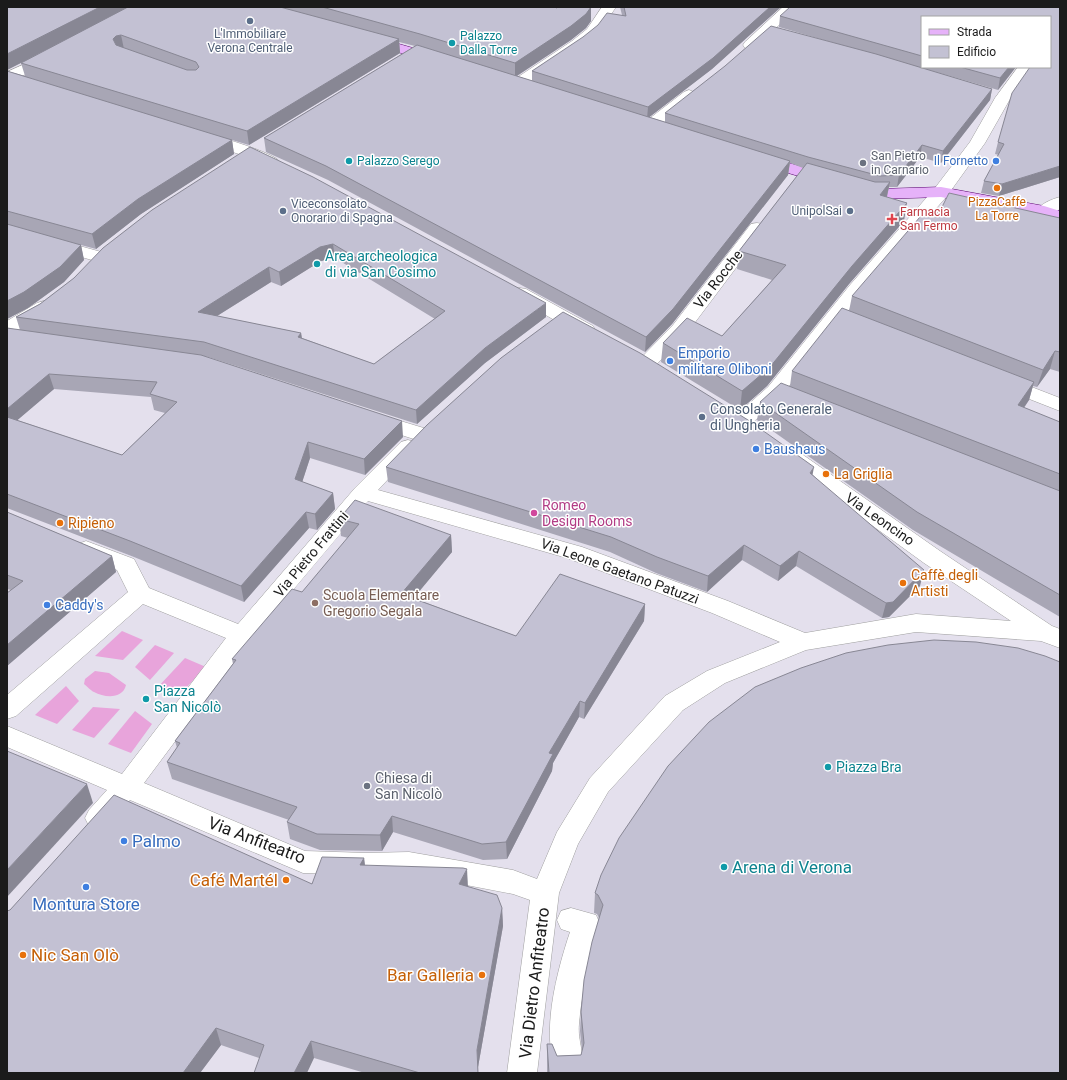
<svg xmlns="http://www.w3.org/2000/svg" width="1067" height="1080" font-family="Roboto,sans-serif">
<rect width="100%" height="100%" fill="#e4e0ed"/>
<g fill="#e8a4db">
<polygon points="122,631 143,640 123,660 95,656"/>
<polygon points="155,645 174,653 150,680 135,667"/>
<polygon points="185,658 206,667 183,691 158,687"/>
<path d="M95 671 109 673 126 685C123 699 105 698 94 692 91 691 87 686 84 684L85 679Z"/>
<polygon points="66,686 79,701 57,724 35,715"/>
<polygon points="93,707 120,709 94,738 72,730"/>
<polygon points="135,711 152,724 131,753 108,744"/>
</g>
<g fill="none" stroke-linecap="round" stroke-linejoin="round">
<g stroke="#9f9f9f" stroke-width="1">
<g id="street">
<polygon points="602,7 616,7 597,35 582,47 522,87 517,89 512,87 509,84 512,81 572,41 587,29"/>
<polygon points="783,7 798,7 755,48 750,49 745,48 743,45 745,42"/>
<polygon points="49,53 54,54 56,57 54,60 14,80 7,81 7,72"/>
<polygon points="1018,67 1033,67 1010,99 985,143 947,196 862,293 782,395 748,427 741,428 734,427 731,422 734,417 768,387 850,285 935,188 970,142 995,98"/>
<polygon points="689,90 694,92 697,95 694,98 657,128 651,130 645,128 643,125 645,122 684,92"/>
<path d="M205 133C219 137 273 152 280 162L278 165 272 167 266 165 245 156 199 141 197 138 199 135Z"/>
<path d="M1060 197V209L1050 215 1044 216 1038 215 1036 211C1040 204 1052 199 1060 197Z"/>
<polygon points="757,223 763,224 766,228 687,333 654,367 647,369 640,367 637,363 640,359 673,325 751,224"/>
<polygon points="7,226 105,253 108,257 105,261 99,262 7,236"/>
<polygon points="520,288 526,289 593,326 595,330 593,334 586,336 579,334 514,297 511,293 514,289"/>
<polygon points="44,301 51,303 53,307 51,311 14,333 7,335 7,321 37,303"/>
<polygon points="1003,376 1060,398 1060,411 996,386 993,382 996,378"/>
<polygon points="374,413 427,429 430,434 427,439 420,441 367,424 364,419 367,414"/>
<path d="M408 440 415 442 418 447 378 490 582 547 728 601 805 633 916 614 1011 621 924 563 782 460 779 455 782 450 789 448 796 450 940 551 1052 626 1060 629V648L1041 641 916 632 806 650 725 683 683 710 608 792 578 844 559 893 537 1073H507L530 900 513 894 409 874 367 875 303 873 130 800 107 826 98 829 89 826 85 818 89 810 107 790 7 747V726L122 774 226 638 143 604 16 716 7 719V695L128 592 117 570 78 554 75 549 78 544 86 541 134 559 149 588 238 624 355 488 401 442ZM368 501 567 558 712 613 780 642 707 671 665 696 590 778 557 832 537 879 513 870 409 852 367 853 305 851 144 783 250 641Z"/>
<path d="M571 908 596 915 600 924C590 957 582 989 579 1024 577 1042 587 1056 579 1073H557C540 1034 557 971 570 932L561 929 557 920 561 911Z"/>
</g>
</g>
<g stroke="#59046f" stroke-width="1">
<g id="secondary">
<polygon points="371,36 441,56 443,59 441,62 436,63 366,43 364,40 366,37"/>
<polygon points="761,155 834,176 836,180 834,184 828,185 755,163 753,160 755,157"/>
<polygon points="859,184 878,189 941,187 1044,206 1060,211 1060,221 1041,216 941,197 878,199 853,193 851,189 853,185"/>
</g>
</g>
<use href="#street" fill="#fff" fill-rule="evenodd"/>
<use href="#secondary" fill="#e6b2f9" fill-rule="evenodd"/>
</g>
<g fill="#a8a6b5" fill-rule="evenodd">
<polygon points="7,7 554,7 591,21 586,28 571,40 517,76 532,81 532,71 622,15 620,7 781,7 712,69 649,117 665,122 665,113 834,43 779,27 780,16 1060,7 1060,177 999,196 981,193 984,181 999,155 995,154 998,142 1050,67 1050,17 922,17 922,67 1016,67 998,90 926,69 992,89 990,100 941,163 920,157 897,187 889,187 887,197 904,221 849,284 767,386 740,410 661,362 663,343 722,336 772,280 737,269 739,251 803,168 790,163 788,175 672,324 645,352 328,180 266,152 264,138 415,46 399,42 400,53 249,145 232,140 234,154 141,214 96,249 81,245 84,260 64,282 28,308 7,319 7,71 25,76 21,63 7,70"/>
<path d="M250 147 546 317 485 363 417 424 205 356 403 437 365 475 310 458 302 482 333 493 335 509 317 530 309 528 244 602 134 557 7 508V328L20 330 16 317 40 304ZM335 258 435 319 374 364 302 338 301 333 217 316 271 282 281 286 321 261ZM54 389 151 397 154 410 165 413 122 455 17 420Z"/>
<polygon points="939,213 1060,218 1060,372 1050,369 1037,387 1033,386 1029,400 1024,408 1060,422 1060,617 913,530 757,420 760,402 790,386 792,371 849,311 852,296"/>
<polygon points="386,467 813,475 920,586 889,617 882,618 796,566 778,581 742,560 707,592 656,573 610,552 388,482"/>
<polygon points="7,512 112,556 116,572 7,666 7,593 11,590 7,589"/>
<polygon points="339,519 451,535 452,552 413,598 516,636 645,604 644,621 584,719 579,717 553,763 552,771 507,859 483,860 393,832 382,851 320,850 290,839 287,822 289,820 172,779 167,762 177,748 175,741 233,664 232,659 302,592 348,538 341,536"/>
<polygon points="364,858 365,865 468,886 502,908 503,926 478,1067 478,1073 365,1073 314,1058 259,1058 221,1045 200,1073 7,1073 312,884"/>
<polygon points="595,893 1060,1073 547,1073 547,1044 557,1056 581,1055 582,1051 580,1031 581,1012 599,918 597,914 594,913"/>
</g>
<g fill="#888794">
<polygon points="100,7 129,7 7,70 7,54"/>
<polygon points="591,7 591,21 586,28 571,40 515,77 515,63"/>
<polygon points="770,7 781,7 712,69 647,119 648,107"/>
<polygon points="121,35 124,49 119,50 113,39 116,36"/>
<polygon points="399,39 400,53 249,145 247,131"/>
<polygon points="1009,67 1016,67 998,90 1000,78"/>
<polygon points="992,89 990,100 941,163 943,151"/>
<polygon points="232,140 234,154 141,214 96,249 92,234 138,199"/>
<polygon points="922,145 920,157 897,187 899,175"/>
<polygon points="790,161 788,175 672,324 645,352 646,337"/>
<polygon points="1060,166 1060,177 999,196 1002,184"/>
<polygon points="890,182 886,200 880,195"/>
<polygon points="907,203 904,221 849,284 767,386 740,410 742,391"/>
<polygon points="333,244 335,258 321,261 281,286 279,272 320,247"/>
<polygon points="81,245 84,260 64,282 28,308 7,319 7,301"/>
<polygon points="269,267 271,282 201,326 198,312"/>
<polygon points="546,303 546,317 485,363 417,424 416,410 485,348"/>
<polygon points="301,333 303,347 298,337"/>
<polygon points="1055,351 1050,369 1037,387 1043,370"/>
<polygon points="49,374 54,389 7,429 7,409"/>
<polygon points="1034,382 1029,400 1013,423 1018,405"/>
<polygon points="402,421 403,437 365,475 364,459"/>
<polygon points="308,442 310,458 298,495 295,479"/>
<polygon points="814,467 811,483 810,473"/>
<polygon points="333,493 335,509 317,530 315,514"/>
<polygon points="306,512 309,528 244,602 241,586"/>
<polygon points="451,535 452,552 403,611 401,594"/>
<polygon points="744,545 742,560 707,592 708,576"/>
<polygon points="799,551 796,566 778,581 780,566"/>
<polygon points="112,556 116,572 7,666 7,645"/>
<polygon points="924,570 920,586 889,617 882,618 886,603"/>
<polygon points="645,604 644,621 584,719 585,703"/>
<polygon points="580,701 579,717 553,763 552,771 507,859 506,842 549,753"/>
<polygon points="87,784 93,803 7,897 7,870"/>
<polygon points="392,816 393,832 382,851 380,835"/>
<polygon points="364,858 366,876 360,865"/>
<polygon points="467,869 468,887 459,884"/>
<polygon points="502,908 503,926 478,1067 477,1050"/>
<polygon points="216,1028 221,1045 200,1073 183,1073"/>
<polygon points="311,1041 314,1058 307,1073 294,1073"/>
</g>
<g fill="#c3c1d3" stroke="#888794" fill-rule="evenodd">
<polygon points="7,7 100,7 7,54"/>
<path d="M128 7H280L399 39 247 131 21 63ZM121 35 196 62 199 67 196 70H187L116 45 113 39 116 36Z"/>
<polygon points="322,7 554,7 557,8 558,7 591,7 586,14 571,26 515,63 420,34"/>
<polygon points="624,7 770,7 713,58 648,107 532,71 583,37 598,25 607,13 626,16"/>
<polygon points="790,7 1060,7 1060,166 1002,184 984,181 1004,144 998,142 1012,93 1030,67 1050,67 1050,17 922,17 922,56 780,16"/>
<polygon points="771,26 876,54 992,89 943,151 922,145 899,175 880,176 808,157 665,113 725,66"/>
<polygon points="417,45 790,161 673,309 646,337 326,166 264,138"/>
<polygon points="960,67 1009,67 1000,78"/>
<polygon points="7,71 232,140 138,199 92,234 7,211"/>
<path d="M250 147 313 177 546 303 485 348 416 410 204 342 16 317 40 304 74 278 103 248 152 210ZM333 244 445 311 374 364 298 337 301 333 198 312 269 267 279 272 320 247Z"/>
<polygon points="807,163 875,182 890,182 880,195 907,203 852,266 770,367 742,391 663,343 687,318 722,336 786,265 739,251"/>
<polygon points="949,193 1060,218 1060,352 1055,351 1043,370 852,296 926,210 939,213"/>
<polygon points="7,224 81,245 60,267 24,292 7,301"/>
<polygon points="842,308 1034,382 1018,405 1060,422 1060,474 792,371"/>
<polygon points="563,312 640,353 748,420 814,467 810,473 924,570 893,602 886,603 799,551 780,566 744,545 708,576 657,557 611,537 386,467 427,425 501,358"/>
<polygon points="7,328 201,355 402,421 364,459 308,442 295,479 333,493 315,514 306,512 241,586 130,541 7,494 7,417 122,455 177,402 150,394 157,382 49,374 7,409"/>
<polygon points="781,383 1060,491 1060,595 917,512 760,402"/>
<polygon points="355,500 451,535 401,594 516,636 560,574 645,604 585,703 580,701 549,753 553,754 506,842 482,844 392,816 380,835 317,834 287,822 297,807 167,762 180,743 175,741 236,660 232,659 292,589 302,592 359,524 339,519"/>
<polygon points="7,512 112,556 7,645 7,593 23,581 7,575"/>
<polygon points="934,640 976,642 1018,648 1045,656 1060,662 1060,1073 549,1073 547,1044 552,1044 557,1056 581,1055 584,1043 581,1012 584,980 592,942 603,905 598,895 595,893 601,875 619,838 668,766 709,722 755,687 801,668 846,653 888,645"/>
<polygon points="7,751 87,784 7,870"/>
<polygon points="114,795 312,884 322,857 364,858 360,865 463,868 467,869 459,884 497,895 502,908 477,1050 478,1073 420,1073 311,1041 294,1073 254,1073 264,1045 216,1028 183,1073 7,1073 7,911 10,910"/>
</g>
<g fill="#5c6f8a" stroke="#fff" stroke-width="1.5">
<circle cx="250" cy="21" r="4"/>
<circle cx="283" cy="211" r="4"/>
<circle cx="850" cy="211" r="4"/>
<circle cx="702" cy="417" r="4"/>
</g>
<g fill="#0f9aa8" stroke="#fff" stroke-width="1.5">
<circle cx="452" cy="43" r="4"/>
<circle cx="349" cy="161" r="4"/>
<circle cx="317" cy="264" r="4"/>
<circle cx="146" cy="699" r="4"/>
<circle cx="828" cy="767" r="4"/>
<circle cx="724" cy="867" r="4"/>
</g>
<g fill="#3f7fe0" stroke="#fff" stroke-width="1.5">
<circle cx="996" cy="161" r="4"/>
<circle cx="670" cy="361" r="4"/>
<circle cx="756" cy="449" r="4"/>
<circle cx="47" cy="605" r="4"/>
<circle cx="124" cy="841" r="4"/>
<circle cx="86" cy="887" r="4"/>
</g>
<g fill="#6b7280" stroke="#fff" stroke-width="1.5">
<circle cx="863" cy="163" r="4"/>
<circle cx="367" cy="786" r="4"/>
</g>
<g fill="#e8710a" stroke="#fff" stroke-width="1.5">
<circle cx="997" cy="188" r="4"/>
<circle cx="826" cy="474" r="4"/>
<circle cx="60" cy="523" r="4"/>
<circle cx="903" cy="583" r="4"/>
<circle cx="286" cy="880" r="4"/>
<circle cx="23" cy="955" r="4"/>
<circle cx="482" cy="975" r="4"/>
</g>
<path fill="#e0444e" stroke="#fff" stroke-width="1.5" d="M890 213h4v4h4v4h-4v4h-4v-4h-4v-4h4z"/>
<circle fill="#d1479c" stroke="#fff" stroke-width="1.5" cx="534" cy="513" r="4"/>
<circle fill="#8d6e63" stroke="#fff" stroke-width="1.5" cx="315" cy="603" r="4"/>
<g text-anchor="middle" stroke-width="3" stroke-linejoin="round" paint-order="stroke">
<g font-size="12" fill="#4e5e75" stroke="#fff">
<text x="250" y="38">L'Immobiliare<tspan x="250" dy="14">Verona Centrale</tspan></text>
<text x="291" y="208" text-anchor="start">Viceconsolato<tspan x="291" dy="14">Onorario di Spagna</tspan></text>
<text x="842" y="215" text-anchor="end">UnipolSai</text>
</g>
<g font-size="12" fill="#0d838f" stroke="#fff" text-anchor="start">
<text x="460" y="40">Palazzo<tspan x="460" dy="14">Dalla Torre</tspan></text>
<text x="357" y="165">Palazzo Serego</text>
</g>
<g font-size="12" fill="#5b616d" stroke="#fff" text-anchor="start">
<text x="871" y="160">San Pietro<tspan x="871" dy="14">in Carnario</tspan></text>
</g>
<g font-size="12" fill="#366cbe" stroke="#fff" text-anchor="end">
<text x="988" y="165">Il Fornetto</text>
</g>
<g font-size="12" fill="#c56008" stroke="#fff">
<text x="997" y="206">PizzaCaffe<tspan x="997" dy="14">La Torre</tspan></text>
</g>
<g font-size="12" fill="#be3a42" stroke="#fff" text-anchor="start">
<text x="900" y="216">Farmacia<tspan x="900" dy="14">San Fermo</tspan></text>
</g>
<g font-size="14" fill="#0d838f" stroke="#fff" text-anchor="start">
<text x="325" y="261">Area archeologica<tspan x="325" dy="16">di via San Cosimo</tspan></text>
<text x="154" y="696">Piazza<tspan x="154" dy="16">San Nicolò</tspan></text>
<text x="836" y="772">Piazza Bra</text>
</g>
<g font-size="14" fill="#1b1b1b" stroke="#fff">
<text transform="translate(718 279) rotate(-52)" y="5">Via Rocche</text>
<text transform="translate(880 519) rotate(35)" y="5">Via Leoncino</text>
<text transform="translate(311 554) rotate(-50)" y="5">Via Pietro Frattini</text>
<text transform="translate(620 571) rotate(20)" y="5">Via Leone Gaetano Patuzzi</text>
</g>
<g font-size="14" fill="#366cbe" stroke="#fff" text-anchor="start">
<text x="678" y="358">Emporio<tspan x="678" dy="16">militare Oliboni</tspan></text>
<text x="764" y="454">Baushaus</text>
<text x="55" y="610">Caddy's</text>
</g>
<g font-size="14" fill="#4e5e75" stroke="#fff" text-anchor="start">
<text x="710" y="414">Consolato Generale<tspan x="710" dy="16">di Ungheria</tspan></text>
</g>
<g font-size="14" fill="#c56008" stroke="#fff" text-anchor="start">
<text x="834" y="479">La Griglia</text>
<text x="68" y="528">Ripieno</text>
<text x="911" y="580">Caffè degli<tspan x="911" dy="16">Artisti</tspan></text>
</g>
<g font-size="14" fill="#b23c85" stroke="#fff" text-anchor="start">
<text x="542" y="510">Romeo<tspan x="542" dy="16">Design Rooms</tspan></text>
</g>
<g font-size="14" fill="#785e54" stroke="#fff" text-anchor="start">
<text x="323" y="600">Scuola Elementare<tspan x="323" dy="16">Gregorio Segala</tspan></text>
</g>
<g font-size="14" fill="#5b616d" stroke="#fff" text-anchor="start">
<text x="375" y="783">Chiesa di<tspan x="375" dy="16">San Nicolò</tspan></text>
</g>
<g font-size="17" fill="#1b1b1b" stroke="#fff">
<text transform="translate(257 840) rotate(21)" y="6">Via Anfiteatro</text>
<text transform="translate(534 983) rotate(-83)" y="6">Via Dietro Anfiteatro</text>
</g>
<g font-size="17" fill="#366cbe" stroke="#fff" text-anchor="start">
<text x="132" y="847">Palmo</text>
<text x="86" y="910" text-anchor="middle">Montura Store</text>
</g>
<g font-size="17" fill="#0d838f" stroke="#fff" text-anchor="start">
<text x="732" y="873">Arena di Verona</text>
</g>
<g font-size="17" fill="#c56008" stroke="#fff" text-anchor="end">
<text x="278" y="886">Café Martél</text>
<text x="31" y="961" text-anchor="start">Nic San Olò</text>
<text x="474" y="981">Bar Galleria</text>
</g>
</g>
<rect width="1067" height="1080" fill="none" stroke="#1b1b1b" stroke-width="16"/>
<rect x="921" y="16" width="130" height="52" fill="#ffffff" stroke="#a4a4a4"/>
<rect x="929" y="29" width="20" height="6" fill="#e6b2f9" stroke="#a4a4a4"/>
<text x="957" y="36" font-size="12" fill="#1b1b1b">Strada</text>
<rect x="929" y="46" width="20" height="12" fill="#c3c1d3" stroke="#a4a4a4"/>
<text x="957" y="56" font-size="12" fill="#1b1b1b">Edificio</text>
</svg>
